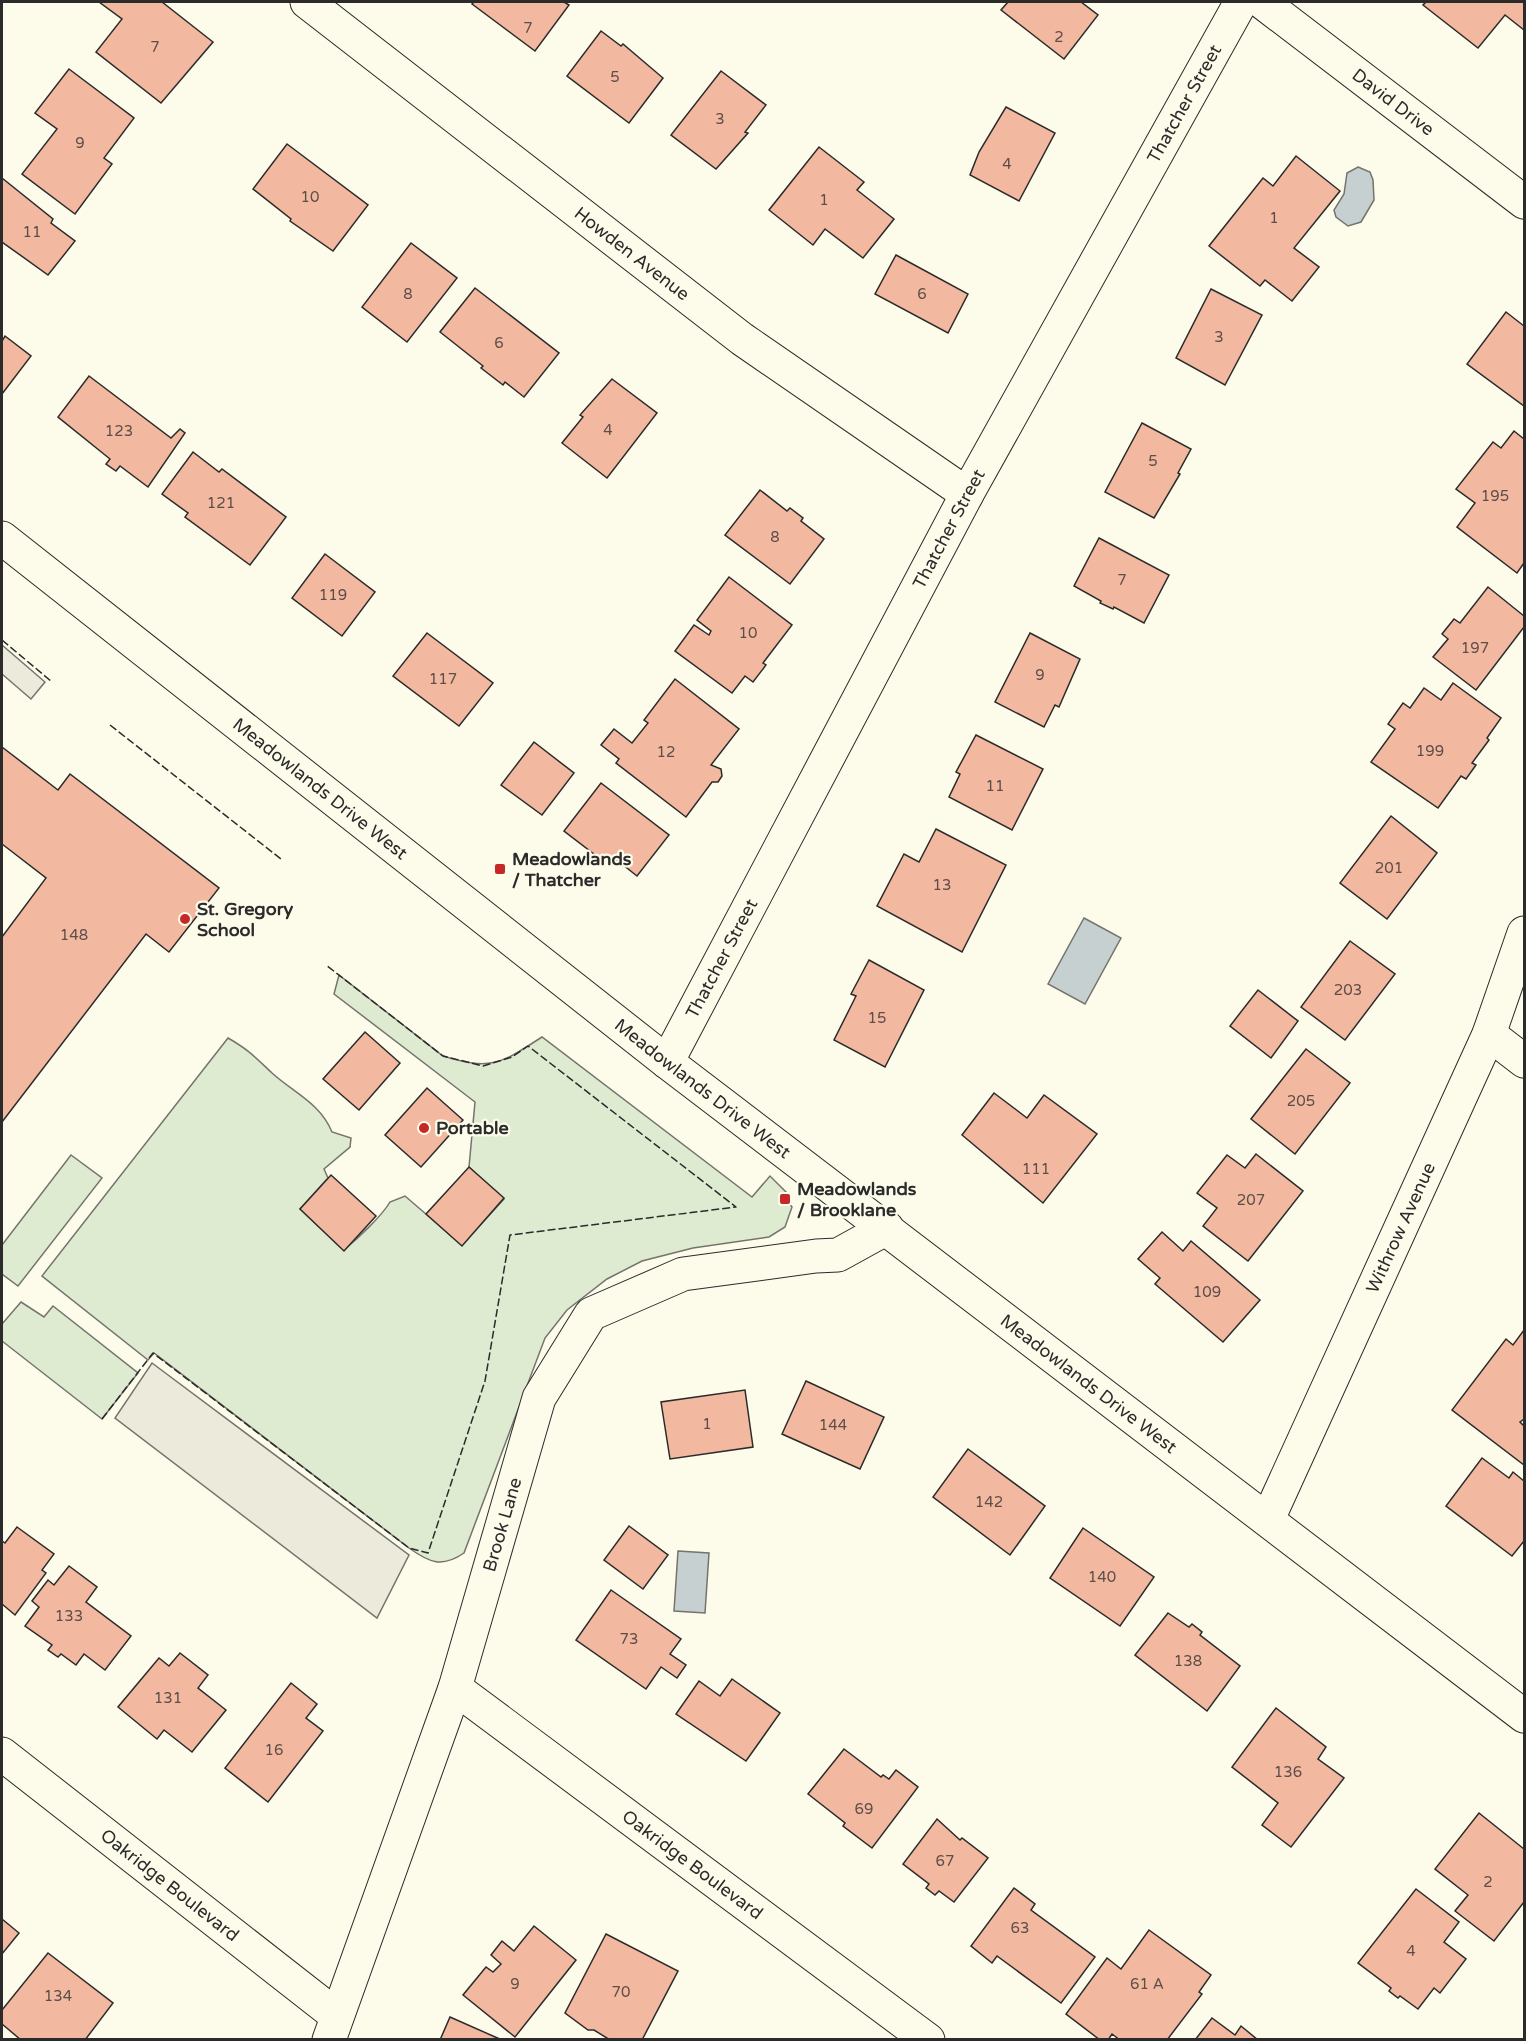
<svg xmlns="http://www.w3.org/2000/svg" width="1526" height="2041" font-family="'Varela Round',sans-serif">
<rect width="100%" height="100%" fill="#fdfbea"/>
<g fill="#deebd1" stroke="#74746e" stroke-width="1.5">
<path d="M339 975 443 1056C492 1071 500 1064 542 1037L752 1197 770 1176 789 1195 785 1199 792 1207 785 1227 769 1237 693 1248 642 1261 607 1279 567 1310 545 1338 464 1553C442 1568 430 1563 409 1548L154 1353 148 1360 42 1276 228 1038C249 1050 255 1057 272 1073 294 1093 320 1103 332 1132L351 1138 350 1147 324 1169 328 1178 300 1209 344 1250C357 1239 382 1216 390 1202L405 1196 462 1245 504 1199 469 1167 475 1102 334 994Z"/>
<polygon points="71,1155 102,1178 18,1286 2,1274 2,1245"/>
<polygon points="21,1302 44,1317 53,1306 138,1373 102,1419 2,1341 2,1324"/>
</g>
<g fill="#eceadb" stroke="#74746e" stroke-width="1.5">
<polygon points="2,645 45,682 31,699 2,674"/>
<polygon points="152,1363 409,1555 377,1618 115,1418"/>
</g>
<g fill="#c7d0d0" stroke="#74746e" stroke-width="1.5">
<polygon points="1358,167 1370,172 1373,180 1374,200 1361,222 1348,226 1336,217 1334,210 1344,194 1347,173"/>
<polygon points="1084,918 1121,938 1085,1004 1048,984"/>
<polygon points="678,1551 709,1553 705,1613 674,1611"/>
</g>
<g fill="#f2b8a0" stroke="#2b2b2b" stroke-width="1.5">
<polygon points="99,2 162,2 213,42 161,103 96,52 122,19"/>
<polygon points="474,2 564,2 569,5 535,51 472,4"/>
<polygon points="1008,2 1081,2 1098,15 1064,59 1001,10"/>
<polygon points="1426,2 1524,2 1524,30 1505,15 1478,48 1423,5"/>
<polygon points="601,31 621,46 623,44 663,78 629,123 567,76"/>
<polygon points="69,69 134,118 104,158 112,164 75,214 22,174 57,129 35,113"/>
<polygon points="721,71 766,105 745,132 748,133 716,169 671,135"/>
<polygon points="1006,107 1055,133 1019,201 970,175 979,152"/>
<polygon points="287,144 368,205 333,251 290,221 291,219 253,189"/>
<polygon points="819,147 864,182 857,190 894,219 863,258 825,229 813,245 769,210"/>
<polygon points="1296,156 1340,191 1294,248 1319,267 1292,301 1265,280 1260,286 1209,246 1263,178 1273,186"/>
<polygon points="2,178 53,219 51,223 75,241 48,275 2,242"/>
<polygon points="411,243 457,278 407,342 362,307"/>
<polygon points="896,255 968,294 948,333 875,294"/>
<polygon points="475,288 559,353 524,397 505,382 503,385 481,368 483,366 440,332"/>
<polygon points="1211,289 1262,315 1225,385 1176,358"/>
<polygon points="1506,312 1524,326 1524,406 1467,364"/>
<polygon points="5,336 31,356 2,394 2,341"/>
<polygon points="89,376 171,438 180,429 185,433 148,487 120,466 116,471 106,464 110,459 58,417"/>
<polygon points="612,379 657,413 607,478 562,443 583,417 580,415"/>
<polygon points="1142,423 1191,449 1178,473 1180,474 1154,518 1105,492"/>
<polygon points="1514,431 1524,439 1524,563 1517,573 1457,527 1475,503 1456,489 1493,442 1501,448"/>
<polygon points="193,452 219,472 222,469 286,517 250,565 185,517 188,513 162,494"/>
<polygon points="760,490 787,511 790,508 803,518 801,521 824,539 790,584 725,535"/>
<polygon points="1099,538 1169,575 1144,623 1114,607 1113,609 1100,603 1101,601 1074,586"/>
<polygon points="325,554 375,592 342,636 292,598"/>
<polygon points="729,577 792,625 763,663 766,665 753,682 745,676 732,693 675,651 694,625 709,635 711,631 697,620"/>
<polygon points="1488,587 1524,616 1524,627 1476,690 1433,657 1448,639 1442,634 1454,619 1460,623"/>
<polygon points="427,633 493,683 459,726 393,676"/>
<polygon points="1030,633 1080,659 1059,707 1055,705 1044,727 995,702"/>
<polygon points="675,679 739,729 711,765 721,769 722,776 718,782 712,782 686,817 616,763 619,759 601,745 614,729 632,743 648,723 644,720"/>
<polygon points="1453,683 1501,718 1487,738 1489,740 1472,763 1476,765 1466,779 1461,776 1438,808 1371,762 1395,729 1388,724 1403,703 1410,708 1424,688 1441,700"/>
<polygon points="976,735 1043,769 1012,830 949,797 960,774 956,772"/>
<polygon points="534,742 574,773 542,815 501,785"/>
<polygon points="2,747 58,790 70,774 219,888 169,952 146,934 2,1122 2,937 46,878 2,844"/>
<polygon points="601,783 669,835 637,876 613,857 607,864 564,831"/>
<polygon points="1391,816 1437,853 1387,919 1340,883"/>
<polygon points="936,829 1006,865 962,952 877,906 904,854 919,862"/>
<polygon points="1350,941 1395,974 1345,1040 1301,1007"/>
<polygon points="869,960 924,990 885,1067 834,1040 856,996 851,994"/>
<polygon points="1258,990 1298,1021 1271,1058 1230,1026"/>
<polygon points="365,1032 400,1063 359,1110 323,1079"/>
<polygon points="1306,1049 1350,1083 1295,1154 1251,1119"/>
<polygon points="427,1088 463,1120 421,1167 385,1135"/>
<polygon points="994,1093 1027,1118 1044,1095 1097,1134 1043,1203 962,1135"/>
<polygon points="1256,1154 1303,1191 1248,1261 1203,1226 1217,1208 1197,1193 1227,1155 1245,1168"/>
<polygon points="469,1167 504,1198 462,1246 426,1214"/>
<polygon points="331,1175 376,1216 344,1251 300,1209"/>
<polygon points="1162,1232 1183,1251 1191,1241 1260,1300 1223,1342 1155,1284 1160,1278 1138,1259"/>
<polygon points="1524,1330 1524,1419 1520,1422 1524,1426 1524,1465 1452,1410 1506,1339 1513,1345"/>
<polygon points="806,1381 884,1417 860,1469 782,1434"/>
<polygon points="745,1390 753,1447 670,1459 661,1402"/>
<polygon points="968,1449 1045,1506 1010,1555 933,1497"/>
<polygon points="1482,1458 1509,1478 1513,1472 1524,1481 1524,1541 1512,1556 1446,1506"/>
<polygon points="629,1526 668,1555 643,1589 604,1560"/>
<polygon points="17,1527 54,1554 42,1570 46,1573 15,1615 2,1604 2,1541 5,1543"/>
<polygon points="1083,1528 1154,1577 1120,1626 1050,1578"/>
<polygon points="69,1566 97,1587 86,1602 131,1636 105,1670 84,1654 76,1665 61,1654 58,1657 48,1650 52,1645 25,1626 39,1607 32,1601 48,1580 54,1585"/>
<polygon points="611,1590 681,1639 670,1654 686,1665 677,1678 661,1667 646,1689 576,1640"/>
<polygon points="1168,1613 1189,1627 1192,1624 1202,1632 1200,1635 1240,1666 1207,1711 1135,1655"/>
<polygon points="180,1653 208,1675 198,1688 226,1710 192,1752 164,1730 157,1739 118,1707 159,1658 169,1666"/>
<polygon points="732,1679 780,1713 746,1761 676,1714 699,1681 720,1696"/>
<polygon points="291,1683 317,1704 306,1718 323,1731 268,1802 225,1768"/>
<polygon points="1276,1708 1326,1747 1318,1759 1344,1778 1291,1847 1262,1825 1278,1803 1232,1767"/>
<polygon points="844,1749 881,1777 883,1775 889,1779 896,1770 918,1787 872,1848 843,1826 845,1823 808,1794"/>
<polygon points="1479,1813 1524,1849 1524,1902 1494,1941 1455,1911 1468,1895 1435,1869"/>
<polygon points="937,1819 960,1840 962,1838 988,1858 954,1902 939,1891 935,1895 926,1888 929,1884 903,1864"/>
<polygon points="1014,1888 1035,1904 1031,1910 1095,1957 1061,2003 997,1956 992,1963 971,1946"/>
<polygon points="1416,1889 1459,1922 1444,1942 1466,1959 1440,1993 1434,1988 1418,2009 1400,1996 1398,1998 1389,1991 1391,1988 1358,1963"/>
<polygon points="2,1919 19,1933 2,1954"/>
<polygon points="534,1926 576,1960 515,2037 463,1995 486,1967 493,1972 501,1964 491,1955 502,1941 514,1951"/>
<polygon points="1149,1930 1211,1975 1199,1992 1202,1994 1167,2040 1120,2040 1112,2034 1108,2040 1100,2040 1066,2014 1107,1958 1121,1969"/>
<polygon points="606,1934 678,1971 642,2040 610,2040 594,2030 588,2030 565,2013"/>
<polygon points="48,1953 113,2003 85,2040 21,2040 2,2024 2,2010"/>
<polygon points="450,2017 502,2040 440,2040"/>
<polygon points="1212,2018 1235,2035 1241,2026 1258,2040 1195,2040"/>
</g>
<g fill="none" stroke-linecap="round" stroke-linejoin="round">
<g stroke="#2b2b2b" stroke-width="35">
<g id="minor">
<path id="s1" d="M307 2 742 339 967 494"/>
<path id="s2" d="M1262 2 1524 202"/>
<polyline points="1489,1034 1524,1061"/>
<path id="s3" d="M667 1062 967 494 1241 2"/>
<path id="s4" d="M1268 1519 1489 1034 1524 933"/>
<path id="s5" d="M455 1688 928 2040"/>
<path id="s6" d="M2 1754 337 2016"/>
<path id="s7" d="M329 2040 455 1688 539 1398 591 1314 683 1274 816 1256 838 1255 887 1228"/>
</g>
</g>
<g stroke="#2b2b2b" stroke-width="35">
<g id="secondary">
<path id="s8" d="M2 538 667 1062 1524 1716"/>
</g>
</g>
<use href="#minor" stroke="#fdfbea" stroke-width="33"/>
<use href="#secondary" stroke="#fdfbea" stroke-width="33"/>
<g stroke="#2b2b2b" stroke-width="1.5" stroke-dasharray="8 3" stroke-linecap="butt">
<polyline points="2,640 52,682"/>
<polyline points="110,725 281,859"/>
<polyline points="102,1419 153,1353 409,1548 428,1553 485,1381 510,1235 736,1207 528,1046 512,1057 483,1066 443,1056 326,965"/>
</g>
</g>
<g fill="#c62828" stroke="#fdfbea" stroke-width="2">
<rect x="494" y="863" width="12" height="12" rx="3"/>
<circle cx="185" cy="919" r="6"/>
<circle cx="424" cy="1128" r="6"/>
<rect x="779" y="1193" width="12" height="12" rx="3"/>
</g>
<g text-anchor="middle" stroke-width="4.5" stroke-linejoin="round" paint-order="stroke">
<g font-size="15" fill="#5d4e48">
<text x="528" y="33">7</text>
<text x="1059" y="42">2</text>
<text x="155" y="52">7</text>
<text x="615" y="82">5</text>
<text x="720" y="124">3</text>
<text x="80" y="148">9</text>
<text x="1007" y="169">4</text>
<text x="310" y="202">10</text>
<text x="824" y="205">1</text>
<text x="1274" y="223">1</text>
<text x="32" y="237">11</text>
<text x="408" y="299">8</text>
<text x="922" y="299">6</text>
<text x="1219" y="342">3</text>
<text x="499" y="348">6</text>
<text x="608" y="435">4</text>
<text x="119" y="436">123</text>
<text x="1153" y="466">5</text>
<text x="1495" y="501">195</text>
<text x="221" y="508">121</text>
<text x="775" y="542">8</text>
<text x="1122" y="585">7</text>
<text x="333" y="600">119</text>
<text x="748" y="638">10</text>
<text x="1475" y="653">197</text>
<text x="1040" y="680">9</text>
<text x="443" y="684">117</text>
<text x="1430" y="756">199</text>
<text x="666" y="757">12</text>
<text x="995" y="791">11</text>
<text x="1389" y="873">201</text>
<text x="942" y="890">13</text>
<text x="74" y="940">148</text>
<text x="1348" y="995">203</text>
<text x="877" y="1023">15</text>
<text x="1301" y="1106">205</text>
<text x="1036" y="1174">111</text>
<text x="1251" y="1205">207</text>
<text x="1207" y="1297">109</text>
<text x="707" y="1429">1</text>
<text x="833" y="1430">144</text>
<text x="989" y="1507">142</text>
<text x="1102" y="1582">140</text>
<text x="69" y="1621">133</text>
<text x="629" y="1644">73</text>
<text x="1188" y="1666">138</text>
<text x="168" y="1703">131</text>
<text x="274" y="1755">16</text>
<text x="1288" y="1777">136</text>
<text x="864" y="1814">69</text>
<text x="945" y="1866">67</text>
<text x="1488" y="1887">2</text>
<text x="1020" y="1933">63</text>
<text x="1411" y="1956">4</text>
<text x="515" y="1989">9</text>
<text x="1147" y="1989">61 A</text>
<text x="621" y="1997">70</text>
<text x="58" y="2001">134</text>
</g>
<g font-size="18" fill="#2b2b2b" stroke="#fdfbea">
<text dy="6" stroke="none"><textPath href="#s2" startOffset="165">David Drive</textPath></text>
<text dy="6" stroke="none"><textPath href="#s3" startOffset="1089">Thatcher Street</textPath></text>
<text dy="6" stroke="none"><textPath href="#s1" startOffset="411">Howden Avenue</textPath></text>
<text dy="6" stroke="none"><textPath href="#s3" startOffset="603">Thatcher Street</textPath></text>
<text dy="6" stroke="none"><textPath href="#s8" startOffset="405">Meadowlands Drive West</textPath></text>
<text dy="6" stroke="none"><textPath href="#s3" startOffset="117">Thatcher Street</textPath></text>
<text dy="6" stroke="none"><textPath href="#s8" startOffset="891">Meadowlands Drive West</textPath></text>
<text dy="6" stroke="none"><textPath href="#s4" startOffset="320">Withrow Avenue</textPath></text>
<text dy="6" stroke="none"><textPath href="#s8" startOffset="1377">Meadowlands Drive West</textPath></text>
<text dy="6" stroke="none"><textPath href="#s7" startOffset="544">Brook Lane</textPath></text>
<text dy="6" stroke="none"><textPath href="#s5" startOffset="296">Oakridge Boulevard</textPath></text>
<text dy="6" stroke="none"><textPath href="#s6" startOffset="213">Oakridge Boulevard</textPath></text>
</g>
<g font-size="18" font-weight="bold" fill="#2b2b2b" stroke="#fdfbea" text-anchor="start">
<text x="512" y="865">Meadowlands<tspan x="512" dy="21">/ Thatcher</tspan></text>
<text x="197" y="915">St. Gregory<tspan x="197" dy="21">School</tspan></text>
<text x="436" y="1134">Portable</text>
<text x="797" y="1195">Meadowlands<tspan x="797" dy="21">/ Brooklane</tspan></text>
</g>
</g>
<rect width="1526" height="2041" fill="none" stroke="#2b2b2b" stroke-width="6"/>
</svg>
